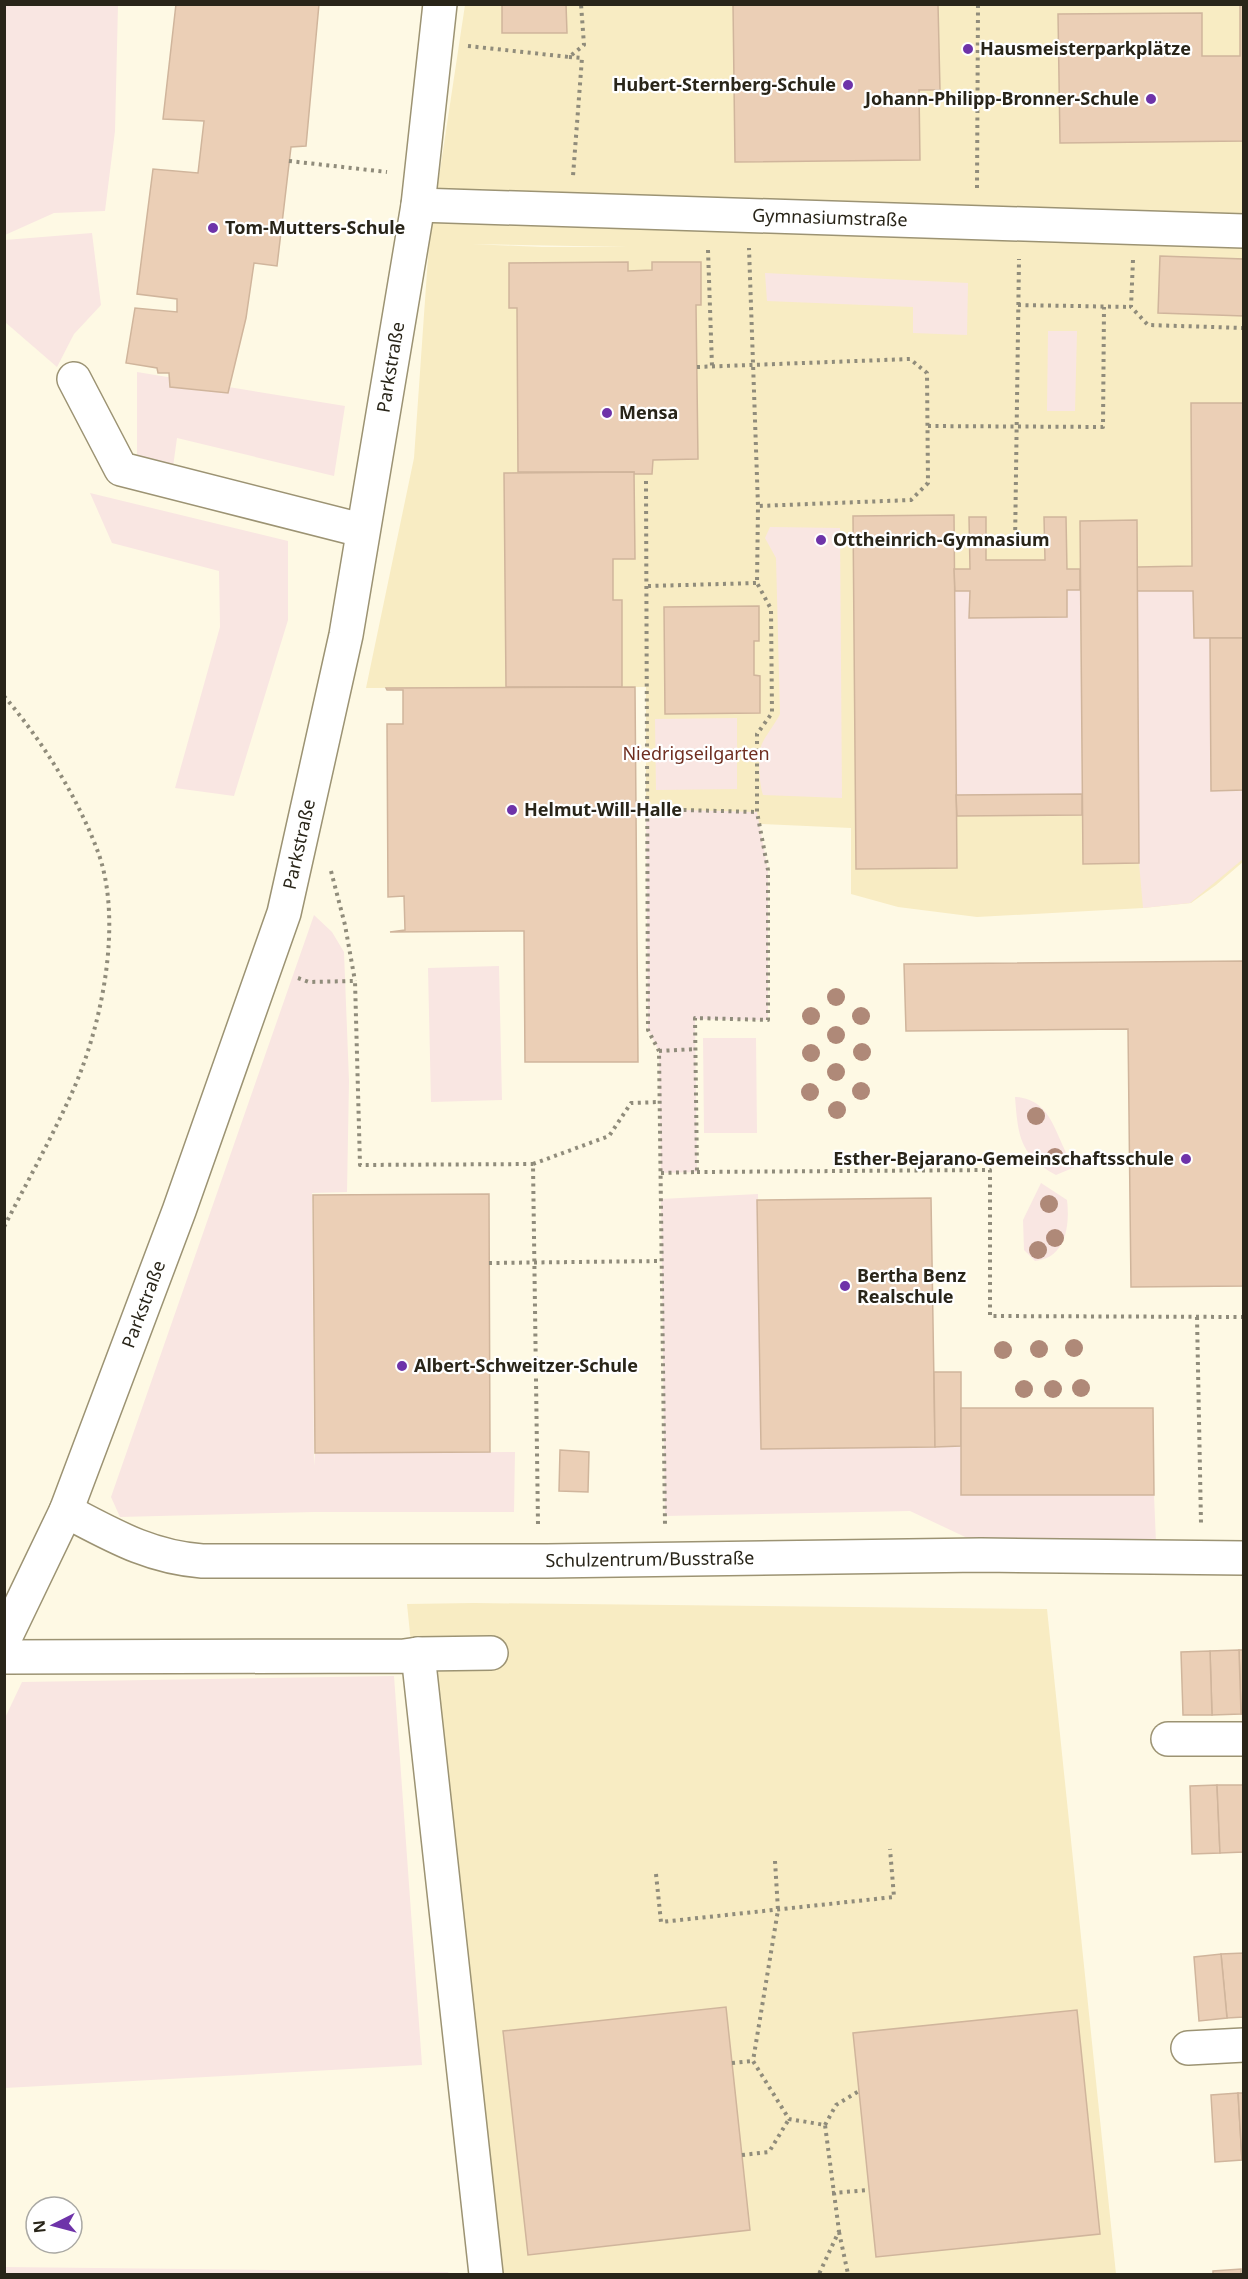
<svg xmlns="http://www.w3.org/2000/svg" width="1248" height="2279" font-family="'Noto Sans',sans-serif">
<rect width="100%" height="100%" fill="#fef9e4"/>
<g fill="#f8ecc3" fill-rule="evenodd">
<path d="M465 5H1243L1244 861 1216 885 1191 903 1143 908 977 917 898 907 851 894V828L646 819V687L366 688 414 458 429 243ZM472 244 628 247H629H542Z"/>
<polygon points="474,1603 1047,1609 1116,2274 475,2274 407,1604"/>
</g>
<g fill="#f9e6e2">
<polygon points="4,5 118,5 115,131 105,211 54,213 5,235"/>
<polygon points="92,233 101,305 74,334 57,367 5,322 5,240"/>
<polygon points="765,273 968,283 967,335 913,333 913,307 767,301"/>
<polygon points="1048,331 1077,331 1075,411 1047,411"/>
<polygon points="137,372 345,406 334,476 177,438 173,467 137,459"/>
<polygon points="90,493 288,541 288,620 234,796 175,788 220,627 219,571 112,543"/>
<path d="M770 527 840 528 842 798 763 795C759 782 758 761 761 747 762 740 776 723 780 714L776 558 765 538Z"/>
<polygon points="1067,590 1080,590 1082,794 956,795 955,591 970,591 969,617 1067,617"/>
<polygon points="1137,591 1193,591 1194,638 1210,638 1211,790 1244,790 1243,859 1190,903 1143,908 1139,863"/>
<polygon points="737,718 737,789 656,790 655,719"/>
<polygon points="646,809 757,812 768,870 768,1020 695,1019 697,1172 661,1173 659,1051 648,1030"/>
<polygon points="314,915 332,932 344,952 349,1081 347,1192 312,1193 314,1466 315,1453 515,1452 514,1512 314,1512 120,1517 111,1497"/>
<polygon points="499,966 502,1100 431,1102 428,968"/>
<polygon points="703,1038 756,1038 757,1133 704,1133"/>
<path d="M1015 1097C1055 1099 1055 1141 1075 1167L1056 1175C1019 1155 1018 1135 1015 1097Z"/>
<path d="M1041 1183 1067 1200C1070 1225 1066 1258 1035 1261L1024 1250 1023 1220Z"/>
<polygon points="758,1194 761,1449 961,1446 962,1495 1154,1495 1156,1542 978,1543 910,1511 665,1516 661,1199"/>
<polygon points="394,1676 422,2065 5,2088 4,1720 22,1682"/>
<polygon points="5,2267 448,2272 449,2274 5,2274"/>
</g>
<g fill="#ebcfb6" stroke="#d0b59c" stroke-width="1.5">
<polygon points="176,4 319,4 306,146 291,147 277,266 254,263 246,318 228,393 170,387 169,373 158,373 157,368 126,363 135,308 177,312 177,299 137,294 153,169 198,173 204,121 163,119"/>
<polygon points="502,4 566,4 567,33 502,33"/>
<polygon points="733,4 938,4 940,90 919,90 920,160 735,162"/>
<polygon points="1240,4 1244,4 1244,141 1060,143 1058,14 1202,13 1202,56 1240,56"/>
<polygon points="1160,256 1244,259 1244,316 1158,313"/>
<polygon points="628,262 628,271 652,270 652,262 701,262 701,305 696,305 698,459 653,460 652,474 634,474 634,472 518,472 517,308 509,308 509,263"/>
<polygon points="1191,403 1244,403 1244,638 1194,638 1193,591 1137,591 1137,567 1192,566"/>
<polygon points="634,472 635,559 613,559 613,600 622,600 622,687 506,687 504,473"/>
<polygon points="954,515 957,868 856,869 853,516"/>
<polygon points="969,517 986,517 986,560 1045,560 1044,517 1066,517 1067,569 1080,569 1080,590 1067,590 1067,617 969,618 970,591 955,591 954,569 970,569"/>
<polygon points="1137,520 1139,863 1083,864 1080,521"/>
<polygon points="759,606 759,641 754,641 754,675 760,676 760,713 665,714 664,607"/>
<polygon points="1210,638 1244,638 1244,790 1211,791"/>
<polygon points="635,687 638,1062 525,1062 524,931 390,932 405,930 404,896 388,897 387,724 403,724 403,690 387,690 386,688"/>
<polygon points="1082,794 1082,815 957,816 956,795"/>
<polygon points="1244,961 1244,1286 1131,1287 1128,1029 906,1031 904,964"/>
<polygon points="489,1194 490,1452 315,1453 313,1195"/>
<polygon points="931,1198 935,1447 761,1449 757,1200"/>
<polygon points="934,1372 961,1372 961,1446 935,1447"/>
<polygon points="961,1408 1153,1408 1154,1495 961,1495"/>
<polygon points="560,1450 589,1452 588,1492 559,1491"/>
<polygon points="1239,1650 1244,1650 1244,1714 1241,1714"/>
<polygon points="1239,1650 1241,1714 1212,1715 1210,1651"/>
<polygon points="1210,1651 1212,1715 1183,1715 1181,1652"/>
<polygon points="1217,1785 1220,1853 1192,1854 1190,1786"/>
<polygon points="1217,1785 1244,1785 1244,1852 1220,1853"/>
<polygon points="1244,1953 1244,2017 1227,2018 1221,1954"/>
<polygon points="1221,1954 1227,2018 1199,2021 1194,1957"/>
<polygon points="726,2007 750,2230 528,2255 503,2031"/>
<polygon points="1077,2010 1100,2234 876,2257 853,2033"/>
<polygon points="1238,2093 1242,2160 1215,2162 1211,2095"/>
<polygon points="1238,2093 1244,2093 1244,2160 1242,2160"/>
<polygon points="1241,2269 1241,2274 1213,2274 1213,2271"/>
</g>
<g fill="none" stroke-linecap="round" stroke-linejoin="round">
<g stroke="#9c9373" stroke-width="36">
<g id="minor">
<path id="s1" d="M418 205 1244 231"/>
<polyline points="74,379 121,469 361,530"/>
<path id="s2" d="M66 1511C112 1535 149 1557 202 1561H547L981 1555 1244 1558"/>
<path id="s3" d="M4 1640 66 1511 179 1211 284 913 346 635 418 205 440 4"/>
<polyline points="418,1654 491,1653"/>
<polyline points="4,1657 404,1656 418,1654 486,2274"/>
<polyline points="1168,1739 1244,1739"/>
<polyline points="1188,2048 1244,2045"/>
</g>
</g>
<g stroke="#908c7b" stroke-width="4" stroke-dasharray="3 4.5" stroke-linecap="butt">
<polyline points="468,46 569,57 584,45 581,4"/>
<polyline points="569,57 582,58 573,176"/>
<polyline points="289,161 387,172"/>
<polyline points="977,188 978,4"/>
<polyline points="708,250 712,366"/>
<polyline points="1133,260 1131,307 1148,325 1244,328"/>
<polyline points="1018,305 1131,307"/>
<polyline points="697,367 910,359 927,373 928,483 911,500 758,506"/>
<polyline points="928,426 1103,427 1104,307"/>
<polyline points="646,481 648,1030 659,1051 665,1524"/>
<polyline points="1015,545 1019,259"/>
<polyline points="648,586 757,583"/>
<path d="M4 696C43 742 77 796 98 852 124 923 101 1031 70 1097 50 1141 26 1184 4 1227"/>
<polyline points="646,809 757,812"/>
<polyline points="331,871 345,925 355,981"/>
<polyline points="298,978 309,982 355,981 360,1165 533,1164"/>
<polyline points="659,1051 696,1049"/>
<polyline points="697,1172 990,1170 990,1316 1244,1317"/>
<polyline points="661,1173 697,1172 695,1018 768,1020 768,870 757,812 757,734 772,713 771,609 757,583 758,506 749,248"/>
<polyline points="489,1263 661,1261"/>
<polyline points="1197,1317 1201,1523"/>
<polyline points="538,1524 533,1164 609,1136 631,1103 659,1102"/>
<polyline points="775,1861 778,1910 753,2061 789,2119 825,2125 839,2231 819,2274"/>
<polyline points="656,1874 661,1922 894,1897 890,1849"/>
<polyline points="732,2063 753,2061"/>
<polyline points="825,2125 836,2105 859,2091"/>
<polyline points="742,2155 769,2152 789,2119"/>
<polyline points="832,2193 869,2190"/>
<polyline points="839,2232 848,2274"/>
</g>
<use href="#minor" stroke="#fff" stroke-width="33"/>
</g>
<g fill="#af8978">
<circle cx="836" cy="997" r="9"/>
<circle cx="811" cy="1016" r="9"/>
<circle cx="861" cy="1016" r="9"/>
<circle cx="836" cy="1035" r="9"/>
<circle cx="862" cy="1052" r="9"/>
<circle cx="811" cy="1053" r="9"/>
<circle cx="836" cy="1072" r="9"/>
<circle cx="861" cy="1091" r="9"/>
<circle cx="810" cy="1092" r="9"/>
<circle cx="837" cy="1110" r="9"/>
<circle cx="1036" cy="1116" r="9"/>
<circle cx="1055" cy="1157" r="9"/>
<circle cx="1049" cy="1204" r="9"/>
<circle cx="1055" cy="1238" r="9"/>
<circle cx="1038" cy="1250" r="9"/>
<circle cx="1074" cy="1348" r="9"/>
<circle cx="1039" cy="1349" r="9"/>
<circle cx="1003" cy="1350" r="9"/>
<circle cx="1081" cy="1388" r="9"/>
<circle cx="1024" cy="1389" r="9"/>
<circle cx="1053" cy="1389" r="9"/>
</g>
<g fill="#6e33a9" stroke="#fff" stroke-width="2">
<circle cx="968" cy="49" r="6"/>
<circle cx="848" cy="85" r="6"/>
<circle cx="1151" cy="99" r="6"/>
<circle cx="213" cy="228" r="6"/>
<circle cx="607" cy="413" r="6"/>
<circle cx="821" cy="540" r="6"/>
<circle cx="512" cy="810" r="6"/>
<circle cx="1186" cy="1159" r="6"/>
<circle cx="845" cy="1286" r="6"/>
<circle cx="402" cy="1366" r="6"/>
</g>
<g text-anchor="middle" stroke-width="4.5" stroke-linejoin="round" paint-order="stroke">
<g font-size="18" font-weight="bold" fill="#292519" stroke="#fff" text-anchor="start">
<text x="980" y="55">Hausmeisterparkplätze</text>
<text x="836" y="91" text-anchor="end">Hubert-Sternberg-Schule</text>
<text x="1139" y="105" text-anchor="end">Johann-Philipp-Bronner-Schule</text>
<text x="225" y="234">Tom-Mutters-Schule</text>
<text x="619" y="419">Mensa</text>
<text x="833" y="546">Ottheinrich-Gymnasium</text>
<text x="524" y="816">Helmut-Will-Halle</text>
<text x="1174" y="1165" text-anchor="end">Esther-Bejarano-Gemeinschaftsschule</text>
<text x="857" y="1282">Bertha Benz<tspan x="857" dy="21">Realschule</tspan></text>
<text x="414" y="1372">Albert-Schweitzer-Schule</text>
</g>
<g font-size="18" fill="#292519" stroke="#fff">
<text dy="6" stroke="none"><textPath href="#s1" startOffset="412">Gymnasiumstraße</textPath></text>
<text dy="6" stroke="none"><textPath href="#s3" startOffset="1336">Parkstraße</textPath></text>
<text dy="6" stroke="none"><textPath href="#s3" startOffset="850">Parkstraße</textPath></text>
<text dy="6" stroke="none"><textPath href="#s3" startOffset="364">Parkstraße</textPath></text>
<text dy="6" stroke="none"><textPath href="#s2" startOffset="594">Schulzentrum/Busstraße</textPath></text>
</g>
<g font-size="18" fill="#6f2e20" stroke="#fff">
<text x="696" y="760">Niedrigseilgarten</text>
</g>
</g>
<rect width="1248" height="2279" fill="none" stroke="#292519" stroke-width="12"/>
<g transform="translate(54 2225) rotate(264)"><circle r="28" fill="#ffffff" stroke="#a9a8a3" stroke-width="1.5"/>
<path d="M0-4.5L10 22L0 15L-10 22Z" fill="#6e33a9"/>
<text y="-9" font-size="16" font-weight="bold" text-anchor="middle" fill="#292519">N</text>
</g>
</svg>
